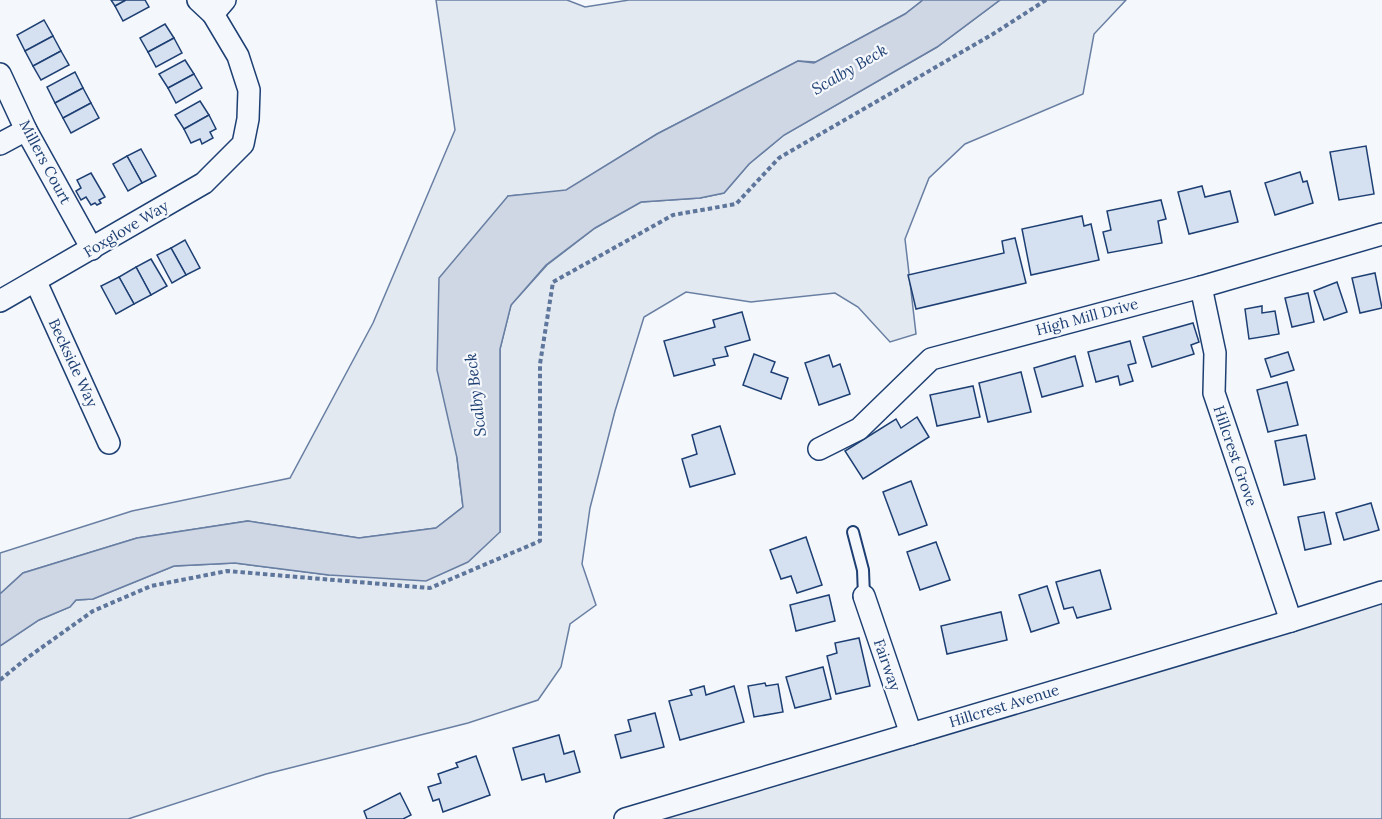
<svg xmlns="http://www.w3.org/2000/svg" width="1382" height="819" font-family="Lora,serif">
<rect width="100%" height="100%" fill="#f4f7fb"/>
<g fill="#e3e9f0" stroke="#687fa3" stroke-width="1.5">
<polygon points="436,0 567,0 585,7 629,0 923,0 905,14 816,62 798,61 657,134 566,191 508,196 457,458 463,507 436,528 359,538 247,521 137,538 23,573 0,594 0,553 132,511 290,478 373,323 455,130"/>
<polygon points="1000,0 1126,0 1094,34 1083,94 965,144 929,178 905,239 916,334 890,342 858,307 835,293 751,302 686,292 644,317 615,411 590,508 582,564 596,605 570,624 561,667 538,700 468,723 266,774 128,819 0,819 0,646 39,620 70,607 76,600 93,599 174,566 235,563 329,575 500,532 500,349 511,305 547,265 595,228 641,202 700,198 724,193 749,164 784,135 937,47"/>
<polygon points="1382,592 1382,819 625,819"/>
</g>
<polygon fill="#cfd7e4" stroke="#687fa3" stroke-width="1.5" points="923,0 1000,0 937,47 784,135 749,164 724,193 700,198 641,202 595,228 546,265 511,305 500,349 500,532 468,562 426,581 329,575 235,563 174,566 93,599 76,600 70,607 39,620 0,646 0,594 23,573 137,538 248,521 359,538 436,528 463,507 457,458 437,370 439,278 508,196 566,190 657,134 798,61 814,63 905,14"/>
<g fill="#d5e0f0" stroke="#1d3f73" stroke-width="1.5">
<polygon points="111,0 126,0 115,6"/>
<polygon points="126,0 145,0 149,7 123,21 115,6"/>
<polygon points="44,20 53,36 25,51 17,35"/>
<polygon points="165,24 174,38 148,52 140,38"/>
<polygon points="53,36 61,51 33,66 25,51"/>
<polygon points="174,38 182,53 156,67 148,52"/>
<polygon points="61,51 69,65 41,80 33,66"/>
<polygon points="185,60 194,74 168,88 159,74"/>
<polygon points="75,72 83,88 55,103 47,87"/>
<polygon points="194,74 202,88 176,103 168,88"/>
<polygon points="83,88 91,103 63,118 55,103"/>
<polygon points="200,101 209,115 184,129 175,115"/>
<polygon points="91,103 99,118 71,133 63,118"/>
<polygon points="209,115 216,129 210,132 213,138 202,144 200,139 191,143 184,129"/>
<polygon points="1366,146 1374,194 1339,200 1330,152"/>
<polygon points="141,149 156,176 142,183 127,156"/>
<polygon points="127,156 142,183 128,191 113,164"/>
<polygon points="1300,172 1303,182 1307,181 1313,203 1275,215 1265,183"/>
<polygon points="91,173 105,197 99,200 101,203 97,205 95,203 91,205 86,197 81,200 76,191 81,188 77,180"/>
<polygon points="1202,186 1205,197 1230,191 1238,222 1189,234 1178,192"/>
<polygon points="1161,200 1166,219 1158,221 1162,243 1108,253 1103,232 1111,230 1107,211"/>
<polygon points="1082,216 1084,226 1091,224 1099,260 1031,275 1022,229"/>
<polygon points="1015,238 1026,283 916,309 908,275 1004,253 1002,241"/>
<polygon points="185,240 200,268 186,275 171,248"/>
<polygon points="171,248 186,275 172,283 157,255"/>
<polygon points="151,259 167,286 151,295 136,267"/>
<polygon points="136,267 151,295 134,304 119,277"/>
<polygon points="1375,273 1382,308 1360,313 1352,278"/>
<polygon points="119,277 134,304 116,314 101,286"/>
<polygon points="1337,282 1347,312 1324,320 1314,291"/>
<polygon points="1308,293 1314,322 1292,327 1285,298"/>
<polygon points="1262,306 1262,313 1275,311 1279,334 1249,339 1245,309"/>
<polygon points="742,312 750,340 725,347 728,356 713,359 715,365 674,376 664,341 715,327 713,320"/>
<polygon points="1193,323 1199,342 1191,345 1194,354 1152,367 1143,337"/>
<polygon points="1130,341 1136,363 1128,365 1133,381 1120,385 1118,376 1096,382 1088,352"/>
<polygon points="1288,352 1294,370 1271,377 1265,359"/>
<polygon points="754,354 775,362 771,372 788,378 781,399 743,385"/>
<polygon points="829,355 833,367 840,364 850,394 819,405 805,363"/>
<polygon points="1075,356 1083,386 1042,397 1034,368"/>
<polygon points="1021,372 1031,412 988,422 979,383"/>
<polygon points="1287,382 1298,425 1268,432 1257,390"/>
<polygon points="973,386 980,417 937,426 930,395"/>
<polygon points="917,417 929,437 863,479 845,451 896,419 901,428"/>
<polygon points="720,426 735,474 690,487 682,459 697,454 692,435"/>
<polygon points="1306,435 1315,479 1284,485 1275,441"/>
<polygon points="911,481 927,525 899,535 883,492"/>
<polygon points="1371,503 1379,530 1344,540 1336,513"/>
<polygon points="1324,512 1331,544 1305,550 1298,517"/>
<polygon points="806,537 822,585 797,593 791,576 781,579 770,550"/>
<polygon points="936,542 950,580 920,590 907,552"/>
<polygon points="1100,570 1111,609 1077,618 1073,607 1064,609 1056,582"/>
<polygon points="1047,586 1059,623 1031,632 1019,595"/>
<polygon points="829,595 835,621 796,631 790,605"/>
<polygon points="1001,612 1007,640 947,654 941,626"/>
<polygon points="859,638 870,686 836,694 827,656 837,653 835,643"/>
<polygon points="823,667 831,699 795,708 786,677"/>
<polygon points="765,683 766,686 778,684 783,712 754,717 748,686"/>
<polygon points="704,686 706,695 734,686 744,722 680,740 669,701 692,695 690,690"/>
<polygon points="655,713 664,747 621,758 615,735 631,731 628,720"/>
<polygon points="559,735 564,754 574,751 580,772 546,782 544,774 522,780 513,748"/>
<polygon points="476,756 490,795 443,812 439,799 433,801 428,787 441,783 438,774 458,767 456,763"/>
<polygon points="400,793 411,815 403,819 367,819 364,811"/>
</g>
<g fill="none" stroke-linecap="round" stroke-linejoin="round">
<g stroke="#1d3f73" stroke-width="14">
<polyline id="service" points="853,532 863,570 864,596"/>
</g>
<g stroke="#1d3f73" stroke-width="24">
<g id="minor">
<polyline points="213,14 225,0"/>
<polyline points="0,74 26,130 92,249"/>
<polyline points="0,144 26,130"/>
<polyline points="36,282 109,443"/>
<polyline points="1201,287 1215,353 1214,393 1291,621"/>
<polyline points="0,301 204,183 243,144 248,119 249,90 238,56 213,14 198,0"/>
<polyline points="819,449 859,429 931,359 1201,287 1382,234"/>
<polyline points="864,596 911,734"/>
<polyline points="625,819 1291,621 1382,592"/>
</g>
</g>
<polyline stroke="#5e769c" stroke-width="4" stroke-dasharray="4.5 3" stroke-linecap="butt" points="0,680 27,658 93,611 151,586 227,571 430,588 540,541 540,364 553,282 673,215 736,204 779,158 993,34 1046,0"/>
<use href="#service" stroke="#f4f7fb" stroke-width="10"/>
<use href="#minor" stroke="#f4f7fb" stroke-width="21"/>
</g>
<g text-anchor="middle" stroke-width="4.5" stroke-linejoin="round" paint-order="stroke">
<g font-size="15" fill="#1d3f73" stroke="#f4f7fb">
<text transform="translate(45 162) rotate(62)" y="5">Millers Court</text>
<text transform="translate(126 229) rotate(-31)" y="5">Foxglove Way</text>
<text transform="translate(1087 317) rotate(-15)" y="5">High Mill Drive</text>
<text transform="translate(73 363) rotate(65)" y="5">Beckside Way</text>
<text transform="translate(1235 456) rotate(71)" y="5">Hillcrest Grove</text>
<text transform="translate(887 665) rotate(71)" y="5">Fairway</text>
<text transform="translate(1004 706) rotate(-17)" y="5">Hillcrest Avenue</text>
</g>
<g font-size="16" font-style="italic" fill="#1d3f73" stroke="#f4f7fb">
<text transform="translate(849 69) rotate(-30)" y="6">Scalby Beck</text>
<text transform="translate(475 395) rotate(-97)" y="6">Scalby Beck</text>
</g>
</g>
</svg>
